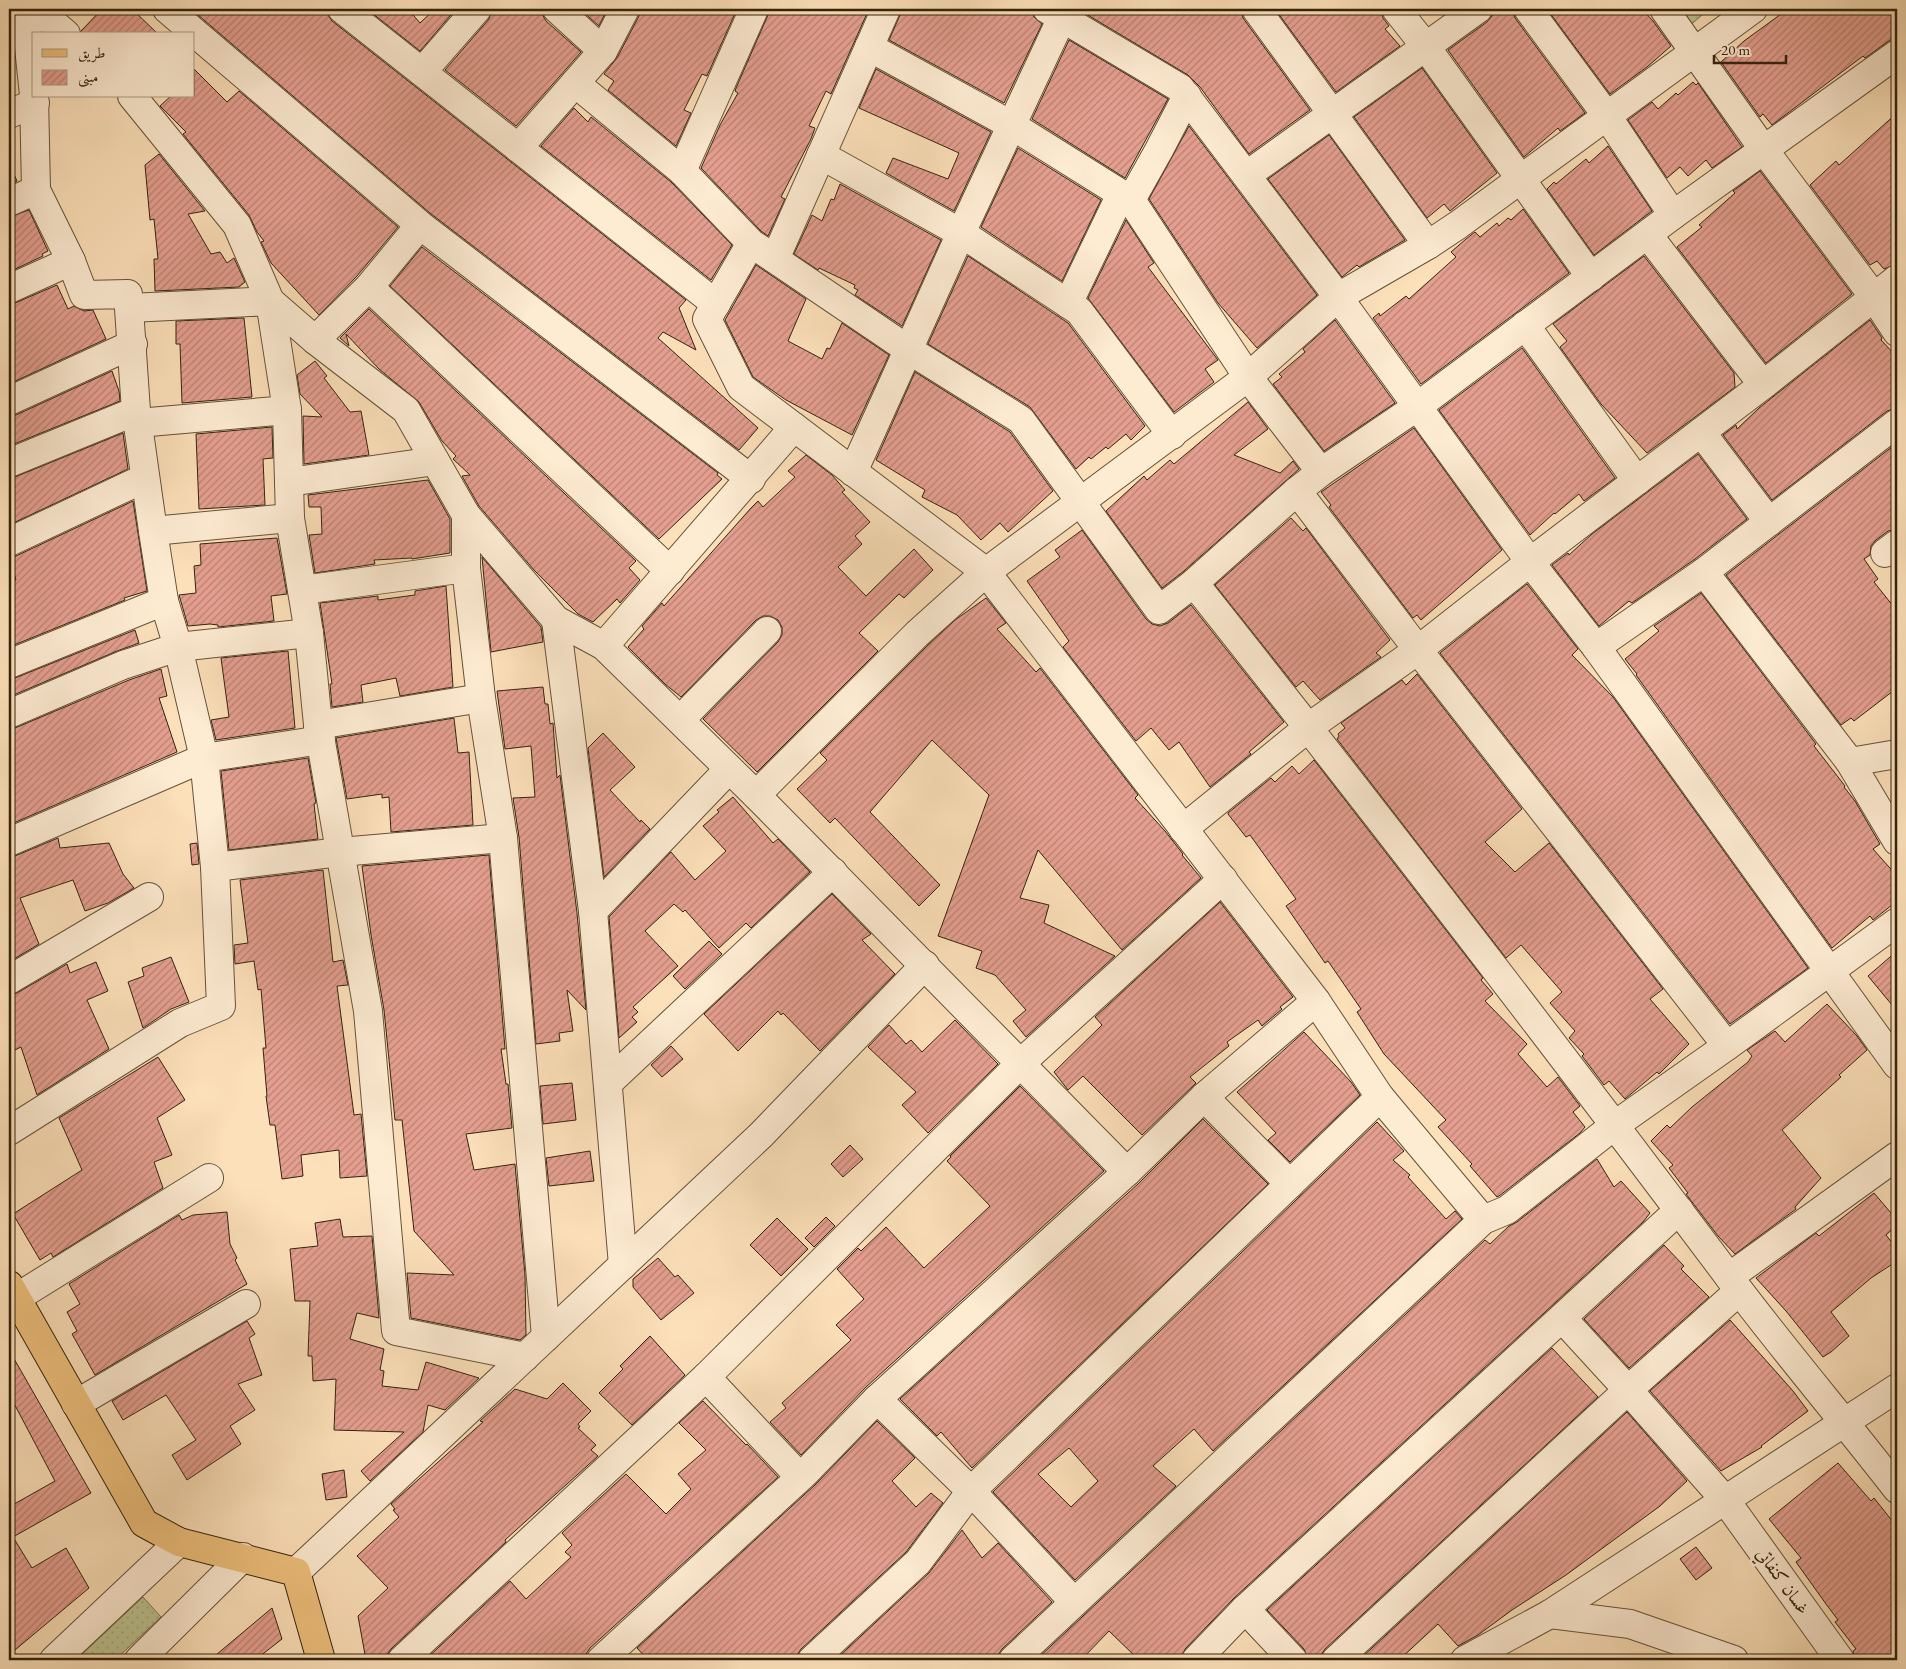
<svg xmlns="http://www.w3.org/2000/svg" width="1906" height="1669" font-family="'EB Garamond',Amiri,serif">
<defs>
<pattern id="grass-dots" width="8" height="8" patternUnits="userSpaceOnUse" patternTransform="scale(1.25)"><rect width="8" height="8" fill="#bcc391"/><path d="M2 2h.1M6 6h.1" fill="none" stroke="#a2a77c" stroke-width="1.8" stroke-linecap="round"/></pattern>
<pattern id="building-hatch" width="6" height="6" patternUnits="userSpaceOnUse" patternTransform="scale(1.25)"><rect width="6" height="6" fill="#e59f90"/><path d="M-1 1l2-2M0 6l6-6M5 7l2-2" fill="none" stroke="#ba8174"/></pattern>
</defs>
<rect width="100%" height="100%" fill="#fce0b9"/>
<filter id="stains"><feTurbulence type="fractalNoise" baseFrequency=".004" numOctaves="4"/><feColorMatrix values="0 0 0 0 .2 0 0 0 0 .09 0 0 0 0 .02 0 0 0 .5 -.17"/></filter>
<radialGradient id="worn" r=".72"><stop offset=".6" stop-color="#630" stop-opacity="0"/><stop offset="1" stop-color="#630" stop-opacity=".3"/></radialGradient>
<g fill="url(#grass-dots)" stroke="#787350">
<polygon points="1674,9 1709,9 1687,28"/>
<polygon points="143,1597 161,1617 115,1660 76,1660"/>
</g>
<g fill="url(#building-hatch)" stroke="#332310" fill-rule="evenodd">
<polygon points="102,9 132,9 158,34 81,34 81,31"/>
<polygon points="191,9 327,9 328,15 332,21 686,300 679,308 696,350 663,332 658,338 758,428 739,450 430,213"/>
<polygon points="367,9 408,9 420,23 435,9 456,9 420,51"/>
<polygon points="492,9 542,9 542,14 546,21 581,52 516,126 445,70 489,19"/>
<polygon points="580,9 607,9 599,26"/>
<polygon points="641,9 737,9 707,76 702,74 684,110 691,113 676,146 608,90 614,81 604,74 617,58 639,16"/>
<polygon points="769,9 818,9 831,15 834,9 869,9 831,94 826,91 809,126 815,128 811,139 781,197 785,199 768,236 761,231 701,168 720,125 738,93 735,91 736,88 768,15"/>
<polygon points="901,9 1028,9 1032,10 1034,17 1042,24 1004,103 889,40 900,15"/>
<polygon points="1081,9 1241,9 1243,18 1310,110 1249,154 1200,87 1188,75 1081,11"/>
<polygon points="1275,9 1381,9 1383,18 1389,26 1385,29 1400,46 1336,92"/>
<polygon points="1493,9 1513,9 1515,18 1585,113 1560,131 1558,128 1524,157 1448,50 1487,22 1492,16"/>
<polygon points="1547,9 1642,9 1653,21 1671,46 1647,67 1610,94"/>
<polygon points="1788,9 1897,9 1897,35 1865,58 1863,56 1772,125 1763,114 1760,117 1721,62 1744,41"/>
<polygon points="1069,40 1168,99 1125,178 1032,119"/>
<polygon points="1422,68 1497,173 1450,211 1444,204 1427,218 1354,117"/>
<polygon points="194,69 227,102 239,91 398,227 357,276 319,315 271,263 261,242 264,241 257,232 249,215 183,134 186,132 160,106 171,96 194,96"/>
<polygon points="876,69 991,132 954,211 886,173 893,158 948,179 959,153 859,108"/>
<polygon points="1693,82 1696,85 1698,83 1742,147 1712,168 1706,160 1688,176 1680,167 1667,178 1628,120 1652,102 1658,109 1676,93 1678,95"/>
<polygon points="574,108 588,122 591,117 671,182 732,245 711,280 541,146"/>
<polygon points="1897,113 1897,264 1884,269 1877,261 1870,265 1810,185 1836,161 1839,165"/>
<polygon points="1189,126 1317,295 1257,348 1218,303 1149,199"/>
<polygon points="1329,135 1405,240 1359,267 1357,265 1342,277 1268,179"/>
<polygon points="1608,146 1652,211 1594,255 1547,189 1554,182 1556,184 1586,159 1589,163"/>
<polygon points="1018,148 1101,200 1062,281 981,227"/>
<polygon points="159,154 205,211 188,214 211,254 220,252 227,263 234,258 245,282 239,287 155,291 154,259 158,259 154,219 150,220 145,165"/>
<polygon points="9,163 17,181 9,185"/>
<polygon points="1760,171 1852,294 1766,363 1677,247 1702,227 1699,225 1735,193 1733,191"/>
<polygon points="840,184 941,240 902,326 855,295 858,290 854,288 855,285 819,268 818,270 794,254 812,215 822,221 831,199 834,200"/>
<polygon points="1523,209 1569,273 1421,384 1373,318 1379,313 1380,316 1406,296 1409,299 1456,257 1451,252 1466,239 1475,232 1480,237 1497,223 1499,226 1508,218 1511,220"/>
<polygon points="29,210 48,251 42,254 43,256 9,272 9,217"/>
<polygon points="1126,220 1154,263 1148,267 1218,360 1205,369 1214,382 1174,412 1088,298"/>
<polygon points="422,247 718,473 717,475 722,479 659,539 390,286"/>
<polygon points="968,256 1068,323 1145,426 1131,440 1126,434 1108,449 1106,447 1091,459 1089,457 1076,469 1030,407 928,344"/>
<polygon points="1644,256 1734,373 1735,387 1647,453 1601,404 1560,347 1567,341 1553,324"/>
<polygon points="756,265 806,299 788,341 822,359 827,348 830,349 842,323 889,355 852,435 786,400 753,377 725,320"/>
<polygon points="57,285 68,309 74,306 84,311 93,310 106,339 9,384 9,304 15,303"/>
<polygon points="369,309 636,561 629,568 640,580 620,603 617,599 593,622 578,614 534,570 479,506 462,476 470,475 453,459 456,456 442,441 419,402 379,369 346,334 349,346 340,338"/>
<polygon points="244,318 252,397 182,403 180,344 176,344 176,321"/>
<polygon points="1335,320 1395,403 1324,451 1273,384 1282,377 1279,374 1305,352 1303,349"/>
<polygon points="1870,320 1882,338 1881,340 1897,357 1897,408 1887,411 1772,500 1723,435 1736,425 1737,429 1759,408"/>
<polygon points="1522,348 1615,478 1584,501 1579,494 1555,514 1554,513 1530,535 1439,410"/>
<polygon points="315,361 327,376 324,378 350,412 361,411 369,455 304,464 303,416 322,417 300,394 297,375"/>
<polygon points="112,371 119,391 120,401 9,446 9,416 16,415"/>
<polygon points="915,372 1010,432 1053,491 1008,532 1000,523 981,540 957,515 922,497 925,490 876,460"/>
<polygon points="1248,402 1268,429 1234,455 1280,473 1293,461 1299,469 1184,571 1162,588 1106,511 1144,476 1147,480 1170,460 1174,464"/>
<polygon points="272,427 273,458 263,459 265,505 199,509 196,434"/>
<polygon points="1414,428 1502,550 1421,620 1417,615 1413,618 1329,507 1331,505 1321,492"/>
<polygon points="123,433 128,469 9,525 9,478 15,477"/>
<polygon points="1897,443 1897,529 1888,531 1876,540 1871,546 1870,555 1864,559 1878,579 1874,582 1897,611 1897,688 1854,721 1851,718 1841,725 1726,575"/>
<polygon points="1698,454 1747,519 1695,559 1632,603 1629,601 1599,626 1552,565 1568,553 1569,555 1592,534"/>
<polygon points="806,455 832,475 845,490 842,492 870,522 855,536 862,544 838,567 866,596 914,549 933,570 904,598 899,594 859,633 878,651 757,772 703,719 778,642 782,635 782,627 778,620 770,616 763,616 756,620 681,697 665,684 628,647 644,629 642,626 662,603 664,606 751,508 758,501 763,507 795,477 788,471"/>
<polygon points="428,480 450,519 450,553 412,559 412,558 374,560 375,564 315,573 309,535 322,534 321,507 309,507 308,495"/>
<polygon points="133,501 147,591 124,598 125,600 9,647 9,583 16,580 9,557 16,556"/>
<polygon points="1291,518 1303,531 1306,528 1390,640 1376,653 1381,657 1320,700 1303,681 1296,687 1215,585"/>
<polygon points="1082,530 1146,619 1152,624 1160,626 1168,623 1191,605 1284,722 1249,752 1251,754 1210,787 1179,742 1169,750 1151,728 1136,741 1063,647 1069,641 1027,581 1060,557 1055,550"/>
<polygon points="277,538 287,594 271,596 274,621 218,627 218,625 210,624 188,626 179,595 196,593 194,566 201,565 200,544"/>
<polygon points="482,557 541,627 543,642 491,652"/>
<polygon points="1527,584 1578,649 1572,655 1613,697 1808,968 1730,1024 1440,653"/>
<polygon points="446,586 453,687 400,696 396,678 361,685 363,702 332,707 330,684 332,684 320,603 378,596 378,600 415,595 415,591"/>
<polygon points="1701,593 1816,744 1814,746 1845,786 1844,787 1855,801 1880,844 1873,849 1897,876 1897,901 1873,920 1870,916 1832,948 1636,675 1637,674 1625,659 1659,631 1654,626"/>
<polygon points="986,598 1006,623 997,629 1036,672 1040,668 1138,795 1135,798 1165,831 1183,854 1182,855 1201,878 1122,950 1038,850 1020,898 1049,905 1044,923 1115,956 1026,1037 1013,1021 1026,1010 995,975 976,968 982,951 938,936 989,795 932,740 870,812 940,885 919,906 835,818 830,823 797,789 827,760 820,753 928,645 955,620"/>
<polygon points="135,630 139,643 117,651 9,697 9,679 15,678"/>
<polygon points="288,651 295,728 216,740 211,720 229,717 221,658"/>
<polygon points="161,669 167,696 159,698 177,752 9,825 9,729 15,728 129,680"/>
<polygon points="1417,674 1522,809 1485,842 1515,872 1549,843 1663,989 1650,999 1689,1044 1659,1074 1657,1072 1625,1099 1609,1081 1604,1085 1582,1056 1584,1054 1569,1038 1575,1031 1550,1003 1562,992 1521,945 1506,958 1337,739 1339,736 1338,734 1345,728 1341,723 1402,680 1406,685"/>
<polygon points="543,687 545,704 548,704 550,724 553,723 557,778 560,775 577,913 586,1010 567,990 573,1031 559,1033 560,1041 536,1044 519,837 513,798 535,797 531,746 505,749 497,691"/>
<polygon points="454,718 458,753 469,752 473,825 391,832 389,797 382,798 382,794 347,799 336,738"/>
<polygon points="603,733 635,767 610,790 640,822 641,820 650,829 604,877 588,748"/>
<polygon points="308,758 316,803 314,804 318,839 229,850 221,771"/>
<polygon points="1314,760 1483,978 1481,980 1493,994 1485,1001 1527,1044 1518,1054 1547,1087 1558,1077 1580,1106 1573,1112 1585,1127 1580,1133 1499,1196 1497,1197 1470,1166 1472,1164 1438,1127 1446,1120 1384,1054 1357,1012 1361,1009 1328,961 1325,963 1286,906 1296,899 1250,835 1246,837 1228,814 1228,813 1271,778 1275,782 1292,766 1299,774"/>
<polygon points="733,797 773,843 778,839 810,872 751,928 746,923 719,948 685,910 683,912 674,904 645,931 678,966 633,1007 638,1012 632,1017 637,1022 619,1038 609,917 671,852 695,880 726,851 703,826 719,812 717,810"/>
<polygon points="58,838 60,848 109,843 123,874 134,888 108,903 85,911 73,880 20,898 39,944 9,962 9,857 15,856"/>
<polygon points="197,843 199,864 192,865 190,844"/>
<polygon points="489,855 505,1049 501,1049 506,1084 508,1084 512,1128 466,1134 474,1170 515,1164 525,1275 526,1335 520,1340 411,1318 407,1273 454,1275 414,1231 402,1120 395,1120 384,1010 371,935 362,866"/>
<polygon points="323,870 333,962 343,960 348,985 337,986 354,1115 361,1114 367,1176 340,1178 339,1150 301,1155 303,1176 282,1179 275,1125 270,1125 266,1096 267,1096 263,1048 266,1048 261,989 258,990 254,961 235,964 234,945 248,943 240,880"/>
<polygon points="832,894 871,934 862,940 895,974 820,1051 783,1013 781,1015 778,1011 738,1051 704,1014"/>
<polygon points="1220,902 1293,997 1280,1007 1282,1009 1262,1026 1258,1020 1227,1042 1229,1046 1190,1077 1196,1083 1142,1135 1083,1076 1068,1090 1054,1072 1102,1025 1095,1017"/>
<polygon points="709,941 722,954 685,989 673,976"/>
<polygon points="1897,951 1897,1011 1868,976"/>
<polygon points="171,957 189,1002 171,1009 143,1028 128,982 144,976 142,968"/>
<polygon points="96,962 108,991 87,1000 109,1049 37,1095 21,1047 9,1053 9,996 17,993 67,964 70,973"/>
<polygon points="1827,1004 1857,1036 1867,1050 1839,1075 1841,1077 1782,1130 1821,1178 1795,1207 1796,1209 1735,1254 1718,1236 1686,1194 1688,1193 1669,1168 1673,1165 1651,1141 1667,1125 1670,1128 1692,1107 1748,1062 1752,1056 1747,1050 1775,1031 1785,1042"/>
<polygon points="955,1020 998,1064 928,1133 902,1105 916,1092 868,1047 889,1025 906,1044 911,1040 922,1052"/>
<polygon points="1304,1032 1351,1082 1360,1095 1290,1162 1268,1140 1276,1133 1237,1092"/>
<polygon points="671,1046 683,1059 662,1077 651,1065"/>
<polygon points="158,1057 185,1100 157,1118 172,1155 154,1162 163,1188 53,1257 51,1253 40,1260 13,1214 82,1170 59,1118"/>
<polygon points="572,1083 576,1120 543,1124 540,1086"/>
<polygon points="1020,1086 1104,1171 866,1387 801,1455 770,1422 786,1408 782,1403 851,1340 836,1325 864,1299 837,1269 858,1248 861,1251 886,1227 924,1268 990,1206 947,1161 951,1157 950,1156"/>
<polygon points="1203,1119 1268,1184 972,1468 941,1432 937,1436 900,1399 1138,1184"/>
<path d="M1377 1122 1404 1151 1393 1160 1410 1175 1408 1177 1446 1219 1455 1211 1462 1219 1213 1451 1194 1429 1153 1466 1176 1486 1075 1580 993 1492ZM1069 1448 1098 1481 1071 1507 1038 1474Z"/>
<polygon points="850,1145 863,1159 843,1177 831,1164"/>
<polygon points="590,1151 594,1181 549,1186 546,1158"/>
<polygon points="1597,1159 1614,1187 1621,1181 1650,1213 1643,1222 1234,1598 1185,1649 1181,1660 1139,1660 1109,1631 1081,1660 1036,1660 1485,1240 1490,1244 1509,1226 1517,1222"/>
<polygon points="1874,1193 1897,1220 1897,1225 1886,1235 1897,1249 1897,1261 1871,1278 1831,1312 1849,1336 1831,1352 1823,1357 1786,1311 1756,1278 1816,1233 1819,1236"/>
<polygon points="227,1212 230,1244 237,1258 235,1260 247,1284 95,1375 72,1334 77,1331 67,1312 80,1304 69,1284 179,1215 182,1220 193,1215"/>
<polygon points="826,1217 835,1226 814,1247 805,1238"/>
<polygon points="777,1218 808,1249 781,1276 750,1245"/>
<polygon points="340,1219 343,1237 372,1236 379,1318 357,1313 350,1339 384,1349 380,1370 384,1371 382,1386 418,1390 426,1362 479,1378 445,1410 428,1405 423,1432 370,1481 361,1471 404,1432 334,1430 336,1379 313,1381 312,1356 308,1356 310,1301 295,1301 290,1249 318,1246 315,1223"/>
<polygon points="1664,1245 1684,1266 1681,1269 1709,1297 1629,1368 1584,1319"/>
<polygon points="658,1258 675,1277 678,1275 694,1293 661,1320 633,1287 633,1279"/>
<polygon points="1730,1320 1793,1391 1808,1411 1761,1446 1762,1447 1721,1471 1650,1391"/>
<polygon points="247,1321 255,1334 249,1338 262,1375 238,1384 255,1410 230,1426 241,1444 187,1480 172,1455 196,1440 166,1395 123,1420 112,1401"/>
<polygon points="650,1336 685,1375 632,1425 599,1393 623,1369 620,1366"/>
<polygon points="1552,1348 1598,1397 1325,1649 1321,1655 1321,1660 1308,1660 1304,1649 1267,1610"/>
<polygon points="9,1350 91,1493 13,1537 32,1568 66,1548 89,1588 9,1655 9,1507 55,1481 9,1394"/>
<polygon points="563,1383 591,1411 578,1424 580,1427 578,1428 596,1445 591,1450 598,1456 505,1540 506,1542 391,1649 387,1655 387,1660 366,1660 358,1616 388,1588 357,1556 399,1517 393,1510 395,1509 391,1504 483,1422 480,1421 515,1389 547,1399"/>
<polygon points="703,1401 746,1445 747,1444 778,1477 590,1648 582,1660 425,1660 510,1581 526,1599 571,1557 565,1552 572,1545 562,1533 626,1474 666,1514 691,1489 678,1474 706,1450 679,1423"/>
<polygon points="1627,1412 1687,1481 1660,1506 1566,1575 1512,1610 1478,1635 1458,1646 1438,1624 1399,1660 1359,1660"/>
<polygon points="877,1421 915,1458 892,1481 916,1507 931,1493 943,1503 906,1552 801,1649 797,1655 797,1660 648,1660 637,1648 815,1485"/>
<polygon points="1838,1463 1871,1501 1874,1498 1897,1527 1897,1660 1855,1660 1853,1651 1856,1649 1835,1622 1838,1620 1826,1604 1796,1562 1801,1558 1769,1519"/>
<polygon points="344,1470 347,1497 326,1500 322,1474"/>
<polygon points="962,1530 982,1558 998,1543 1052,1602 1002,1649 998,1655 998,1660 835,1660 929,1573"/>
<polygon points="1696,1547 1712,1568 1696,1580 1680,1559"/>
<polygon points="272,1608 282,1639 255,1660 210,1660"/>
</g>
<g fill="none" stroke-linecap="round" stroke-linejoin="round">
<g stroke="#65523a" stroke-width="30">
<g id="minor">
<polyline points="25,9 34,95"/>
<polyline points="37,9 66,34"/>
<polyline points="167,9 420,225 751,479"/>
<polyline points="342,9 716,304"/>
<polyline points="557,9 603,51"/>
<polyline points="1047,9 1180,88 1338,297 1530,562 1596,647 1897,1065"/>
<polyline points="1256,9 1428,245"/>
<polyline points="1396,9 1426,47 1591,277"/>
<polyline points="1528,9 1607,116 1673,215"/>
<polyline points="1664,9 1764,150 1874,297 1897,332"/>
<polyline points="869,47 1013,126 1131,200 1248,377 1321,472"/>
<polyline points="422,72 477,9"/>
<polyline points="575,83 682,171 751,243 909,350 1021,420 1159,610 1194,583 1297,491 1321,472 1418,406 1673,215 1897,54"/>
<polyline points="132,96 237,225 270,301 315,340 406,410 466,515 556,620 604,646 756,795 1127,1172"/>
<polyline points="9,114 35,103"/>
<polyline points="518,148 603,51 625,9"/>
<polyline points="821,155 961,233 1079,311 1172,435"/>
<polyline points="682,171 754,9"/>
<polyline points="1247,175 1478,9"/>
<polyline points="1131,200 1159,150 1187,96"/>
<polyline points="9,202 36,190"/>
<polyline points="1648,235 1763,385"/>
<polyline points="751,243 707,319 741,387 986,572 1316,1001 1380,1097 1483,1220"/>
<polyline points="775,259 886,9"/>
<polyline points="369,287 670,571"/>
<polyline points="9,289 71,261"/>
<polyline points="1068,304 1121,194"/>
<polyline points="130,308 270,301 287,410 290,518 309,633 318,725 368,1011 396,1331 525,1357"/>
<polyline points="1525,325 1637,481"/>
<polyline points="315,340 369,287 420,225"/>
<polyline points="9,401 133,344"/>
<polyline points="138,423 287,410"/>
<polyline points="1701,432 1769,522"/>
<polyline points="9,463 136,411"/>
<polyline points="853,472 961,233 1066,9"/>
<polyline points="289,482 435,461"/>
<polyline points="1297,491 1418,650 1727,1046"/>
<polyline points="466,515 466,568 481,698 503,838 546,1337"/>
<polyline points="153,531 290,518"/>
<polyline points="9,542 145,478"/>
<polyline points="1885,553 1897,544"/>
<polyline points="1704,572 1850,762 1897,841"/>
<path d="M1194 583C1376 812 1554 1044 1729 1277 1783 1349 1842 1418 1897 1489"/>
<polyline points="302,590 466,568"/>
<polyline points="556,620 593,911 623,1265"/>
<polyline points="604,646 794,427"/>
<polyline points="1596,647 1704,572 1897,423"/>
<polyline points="9,664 164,601"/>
<polyline points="9,714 123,665 178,647 309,633"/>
<polyline points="680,720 767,631"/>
<polyline points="318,725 481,698"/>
<polyline points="1850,762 1897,754"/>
<polyline points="756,795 917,634 986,572 1248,377 1338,297 1428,245 1458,225 1753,9"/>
<polyline points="1183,829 1309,727 1418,650 1530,562 1763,385 1897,279"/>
<polyline points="9,842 204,758 321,740"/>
<polyline points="215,867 340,852 503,838"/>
<polyline points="593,911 729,769"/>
<polyline points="9,980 149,897"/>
<polyline points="608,1083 833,872"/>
<polyline points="1204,1097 1290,1184"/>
<polyline points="9,1131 180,1023 221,1006 215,867 204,758 178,647 164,601 153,531 136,411 128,294 84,295 71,261 36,190 34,96"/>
<polyline points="1729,1277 1897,1156"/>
<polyline points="16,1298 209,1178"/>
<polyline points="1562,1318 1628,1390 1726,1501 1840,1660"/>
<polyline points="706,1377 800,1477"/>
<polyline points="877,1399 971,1491 1074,1602"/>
<polyline points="76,1404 246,1304"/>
<polyline points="296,1572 761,1135 925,965"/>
<polyline points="1245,1609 1293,1660"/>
<polyline points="54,1660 179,1542"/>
<polyline points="139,1660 243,1557"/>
<polyline points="402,1660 706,1377 1021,1063 1223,879"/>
<polyline points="601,1660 804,1474 877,1399 1127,1172 1204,1097 1316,1001"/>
<polyline points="812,1660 918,1562 971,1491 1380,1097"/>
<polyline points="1013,1660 1483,1220 1507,1210 1615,1125 1727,1046 1897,922"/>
<polyline points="1196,1660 1245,1609 1679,1210"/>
<polyline points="1336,1660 1628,1390 1739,1291"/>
<polyline points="1465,1660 1550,1614"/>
<polyline points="1734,1660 1630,1624 1550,1614 1897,1388"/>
</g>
</g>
<g stroke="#332310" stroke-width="30">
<polyline id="major" points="9,1285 144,1523 179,1542 296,1572 321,1660"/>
</g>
<use href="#minor" stroke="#fdebd2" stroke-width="28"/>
<use href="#major" stroke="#eec07c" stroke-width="28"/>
</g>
<g text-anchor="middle" stroke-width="5" stroke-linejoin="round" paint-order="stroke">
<g font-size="18" fill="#332310" stroke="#fdebd2">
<text transform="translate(1783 1581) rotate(54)" y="6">غسان كنفاتي</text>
</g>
</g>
<rect width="1906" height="1669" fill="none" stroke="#fce0b9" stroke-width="30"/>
<rect x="10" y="10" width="1886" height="1649" fill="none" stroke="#332310" stroke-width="2.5"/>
<rect x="15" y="15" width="1876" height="1639" fill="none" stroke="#332310"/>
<rect x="32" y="32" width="162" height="65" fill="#fdebd2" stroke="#ac9b84"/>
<rect x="42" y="49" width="25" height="8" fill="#eec07c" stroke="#ac9b84"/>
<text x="78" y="58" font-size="15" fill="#332310">طريق</text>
<rect x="42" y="70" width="25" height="15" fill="url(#building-hatch)" stroke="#ac9b84"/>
<text x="78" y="82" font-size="15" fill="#332310">مبنى</text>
<path d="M1714 55v8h72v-8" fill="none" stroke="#332310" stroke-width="2.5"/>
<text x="1721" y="55" font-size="15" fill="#332310" stroke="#fdebd2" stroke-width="4" paint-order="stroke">20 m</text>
<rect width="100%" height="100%" filter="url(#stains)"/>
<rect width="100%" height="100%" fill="url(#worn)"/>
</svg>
